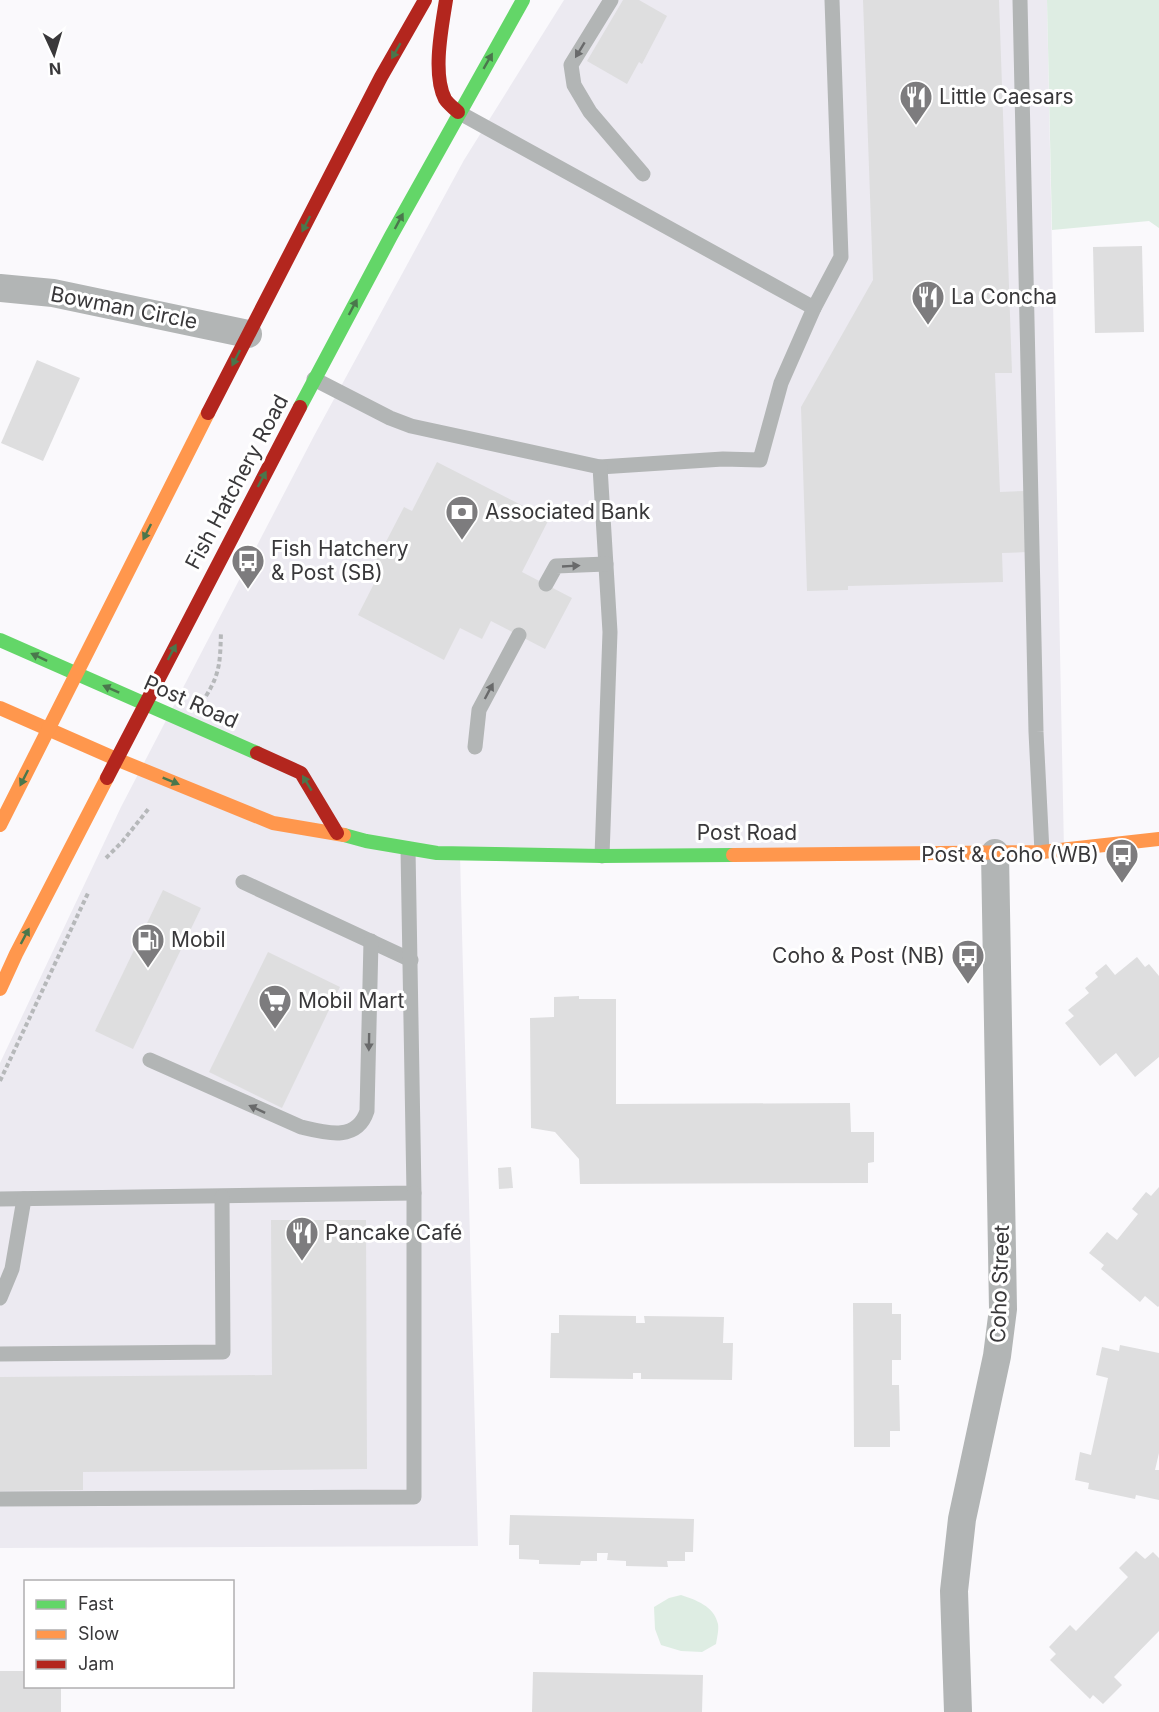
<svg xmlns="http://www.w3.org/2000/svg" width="1159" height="1712" font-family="Inter,sans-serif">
<rect width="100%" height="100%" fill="#faf9fc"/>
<polygon fill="#eceaf1" points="564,0 1047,0 1064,851 460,855 478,1546 0,1548 0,1063 121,807 315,434 464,160"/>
<g fill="#deede3">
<polygon points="1047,0 1159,0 1159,228 1149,221 1052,230"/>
<path d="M681 1595C696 1600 714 1606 718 1624 719 1630 717 1638 716 1644L702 1652 681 1651 661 1645 655 1629 654 1607 669 1598Z"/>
</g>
<g fill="#dededf">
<polygon points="623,0 639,0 667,16 642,64 639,62 627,84 587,61"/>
<polygon points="863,0 999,0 1012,373 995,373 1000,492 1025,491 1028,552 1002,553 1003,582 848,586 848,590 807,591 801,407 873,280"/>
<polygon points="1142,246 1144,332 1095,333 1093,247"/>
<polygon points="37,360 80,378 43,461 1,443"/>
<polygon points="437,462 549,519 522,572 572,598 545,649 491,621 482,639 460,628 444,660 358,615 382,568 375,563 404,507 412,511"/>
<polygon points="163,890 201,908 133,1049 95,1031"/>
<polygon points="268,952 340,987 282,1108 209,1072"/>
<polygon points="1137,957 1145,967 1149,964 1159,976 1159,1057 1135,1077 1116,1053 1100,1066 1065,1023 1074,1016 1068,1010 1089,993 1085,988 1098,977 1095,973 1106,964 1115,975"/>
<polygon points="579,996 579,999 616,999 616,1104 850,1103 851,1132 874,1132 874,1162 868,1163 868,1183 580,1184 579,1159 555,1132 531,1128 530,1018 554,1017 554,997"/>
<polygon points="511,1167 513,1188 499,1189 498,1168"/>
<polygon points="1159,1187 1159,1306 1158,1307 1145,1296 1140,1302 1101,1269 1104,1265 1089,1253 1107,1232 1117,1240 1138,1214 1132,1209 1146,1192 1151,1196"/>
<polygon points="271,1220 366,1220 367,1469 83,1472 83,1490 0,1491 0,1377 272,1375"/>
<polygon points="853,1303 892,1303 892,1314 901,1314 901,1360 892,1360 892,1385 899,1385 900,1431 890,1431 890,1447 854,1447"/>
<polygon points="559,1315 636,1316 636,1323 645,1323 644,1316 724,1317 723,1343 733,1343 732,1380 641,1379 641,1373 633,1373 633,1379 550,1378 551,1333 559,1333"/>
<polygon points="1120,1345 1159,1353 1159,1453 1155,1470 1159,1470 1159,1500 1136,1495 1135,1499 1088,1489 1089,1483 1075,1480 1080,1452 1091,1455 1108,1378 1096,1375 1102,1347 1119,1351"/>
<polygon points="510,1515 694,1519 693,1552 685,1552 685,1561 667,1561 668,1567 626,1566 626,1561 607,1560 608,1553 597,1553 597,1561 581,1561 580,1565 539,1564 539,1560 519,1559 519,1545 509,1545"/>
<polygon points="1136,1551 1145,1559 1153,1552 1159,1558 1159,1631 1114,1677 1122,1685 1103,1704 1093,1695 1090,1699 1050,1660 1056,1654 1049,1647 1070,1625 1076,1631 1128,1577 1119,1568"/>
<polygon points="0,1671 26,1671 26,1686 61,1686 61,1712 0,1712"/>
<polygon points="533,1672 703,1675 702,1712 532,1712"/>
</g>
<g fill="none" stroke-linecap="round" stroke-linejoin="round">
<g stroke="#b6b8ba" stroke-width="4" stroke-dasharray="4.5 3" stroke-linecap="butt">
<path d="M206 696C221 672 220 659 221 632"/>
<polyline points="106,858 122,842 150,807"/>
<polyline points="0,1081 89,891"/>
</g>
<g stroke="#b2b5b5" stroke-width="15">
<polyline points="611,0 571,65 574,85 590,112 643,174"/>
<polyline points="1020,0 1036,732 1042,852"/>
<polyline points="458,112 814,308 781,383 760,460 723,459 600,467"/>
<polyline points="814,308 841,257 832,0"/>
<polyline points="314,379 390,418 411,426 600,467 610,632 602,856"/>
<polyline points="546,584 556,566 606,564"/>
<polyline points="475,747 479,710 519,635"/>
<polyline points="243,882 411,960"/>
<path d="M150 1060 301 1127C326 1133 357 1142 367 1111L371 941"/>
<polyline points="0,1199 414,1193 408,849"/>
<polyline points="0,1298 12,1269 24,1199"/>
<polyline points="0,1354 223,1352 222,1197"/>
<polyline points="0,1499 414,1497 414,1193"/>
</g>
<g stroke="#b2b5b5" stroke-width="28">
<polyline points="0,288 53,293 248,334"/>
<polyline points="958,1712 954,1591 962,1519 997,1356 1003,1309 995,853"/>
</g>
<g stroke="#63d668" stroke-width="14">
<polyline points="300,407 391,236 523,0"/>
<polyline points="0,640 257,753"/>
<polyline points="344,835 366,841 437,853 602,856 733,855"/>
</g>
<g stroke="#ff974d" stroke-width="14">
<polyline points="0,708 116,759 273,823 344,835"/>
<polyline points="0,825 208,413"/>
<polyline points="733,855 1042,852 1159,839"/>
<polyline points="0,989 16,954 107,778"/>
</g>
<g stroke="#b3261e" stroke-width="14">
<path d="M446 0C442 26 432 74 445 99 448 104 454 108 458 112"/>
<polyline points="208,413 381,77 425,0"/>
<polyline points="257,753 301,773 337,833"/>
<polyline points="107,778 300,407"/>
</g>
</g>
<defs><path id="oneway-solid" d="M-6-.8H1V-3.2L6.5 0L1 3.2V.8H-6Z" transform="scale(1.5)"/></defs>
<g fill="#696a6b">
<use href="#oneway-solid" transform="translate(580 50) rotate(121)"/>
<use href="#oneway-solid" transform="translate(571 566) rotate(-3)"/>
<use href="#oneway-solid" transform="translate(489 691) rotate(-62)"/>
<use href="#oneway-solid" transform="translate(369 1042) rotate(91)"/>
<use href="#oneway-solid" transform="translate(257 1109) rotate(-155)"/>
</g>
<g fill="#4a774c">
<use href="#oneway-solid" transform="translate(396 51) rotate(120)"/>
<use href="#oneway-solid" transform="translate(488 61) rotate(-60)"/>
<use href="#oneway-solid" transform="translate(399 221) rotate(-62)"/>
<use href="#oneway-solid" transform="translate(306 224) rotate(117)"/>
<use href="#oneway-solid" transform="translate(353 307) rotate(-62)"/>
<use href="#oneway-solid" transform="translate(236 358) rotate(117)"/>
<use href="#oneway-solid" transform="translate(262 479) rotate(-62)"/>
<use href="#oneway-solid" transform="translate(147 532) rotate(117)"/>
<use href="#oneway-solid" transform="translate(172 652) rotate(-62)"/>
<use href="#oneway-solid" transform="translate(39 657) rotate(-155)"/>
<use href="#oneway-solid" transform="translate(111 689) rotate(-156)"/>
<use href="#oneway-solid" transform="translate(24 778) rotate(117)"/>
<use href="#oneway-solid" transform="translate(171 781) rotate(22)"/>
<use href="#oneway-solid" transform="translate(307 783) rotate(-121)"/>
<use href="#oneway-solid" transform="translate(25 936) rotate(-62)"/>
</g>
<defs>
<g id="restaurant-pin" transform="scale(1.725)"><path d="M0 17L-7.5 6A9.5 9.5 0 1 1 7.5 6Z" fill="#7d7c7e" stroke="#fff"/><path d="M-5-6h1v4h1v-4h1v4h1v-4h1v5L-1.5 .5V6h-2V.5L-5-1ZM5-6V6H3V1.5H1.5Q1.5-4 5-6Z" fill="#fff"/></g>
<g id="bank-pin" transform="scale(1.725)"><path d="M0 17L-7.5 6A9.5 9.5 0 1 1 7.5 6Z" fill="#7d7c7e" stroke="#fff"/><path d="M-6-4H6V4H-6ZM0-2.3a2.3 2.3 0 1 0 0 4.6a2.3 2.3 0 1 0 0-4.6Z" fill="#fff"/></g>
<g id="bus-pin" transform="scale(1.725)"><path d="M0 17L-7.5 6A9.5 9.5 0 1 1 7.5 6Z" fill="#7d7c7e" stroke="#fff"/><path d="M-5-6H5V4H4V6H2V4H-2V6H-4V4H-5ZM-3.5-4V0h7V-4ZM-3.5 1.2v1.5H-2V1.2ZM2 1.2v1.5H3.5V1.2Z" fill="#fff"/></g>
<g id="fuel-pin" transform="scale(1.725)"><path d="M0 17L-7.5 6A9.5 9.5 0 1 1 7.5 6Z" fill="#7d7c7e" stroke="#fff"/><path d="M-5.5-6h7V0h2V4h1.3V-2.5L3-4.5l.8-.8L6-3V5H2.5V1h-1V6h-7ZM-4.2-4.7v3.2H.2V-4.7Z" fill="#fff"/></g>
<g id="supermarket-pin" transform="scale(1.725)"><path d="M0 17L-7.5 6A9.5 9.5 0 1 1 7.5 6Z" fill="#7d7c7e" stroke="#fff"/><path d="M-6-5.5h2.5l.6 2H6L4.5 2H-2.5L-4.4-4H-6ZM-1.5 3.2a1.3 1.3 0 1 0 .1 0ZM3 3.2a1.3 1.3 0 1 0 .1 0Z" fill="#fff"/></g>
</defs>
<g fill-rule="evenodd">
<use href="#restaurant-pin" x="916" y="97"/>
<use href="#restaurant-pin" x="928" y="297"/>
<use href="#bank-pin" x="462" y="512"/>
<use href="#bus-pin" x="248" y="561"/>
<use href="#bus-pin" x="1122" y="855"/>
<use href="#fuel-pin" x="148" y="940"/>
<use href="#bus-pin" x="968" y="956"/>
<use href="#supermarket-pin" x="275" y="1001"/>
<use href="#restaurant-pin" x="302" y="1233"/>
</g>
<g text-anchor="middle" stroke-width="6" stroke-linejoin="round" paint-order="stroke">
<g font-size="21" fill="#39383a" stroke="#fff" text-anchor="start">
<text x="939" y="104">Little Caesars</text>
<text x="951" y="304">La Concha</text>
<text x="485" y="519">Associated Bank</text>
<text x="271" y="556">Fish Hatchery<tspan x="271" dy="24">&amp; Post (SB)</tspan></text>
<text x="1099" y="862" text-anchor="end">Post &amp; Coho (WB)</text>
<text x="171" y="947">Mobil</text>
<text x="945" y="963" text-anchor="end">Coho &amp; Post (NB)</text>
<text x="298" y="1008">Mobil Mart</text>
<text x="325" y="1240">Pancake Café</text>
</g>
<g font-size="21" fill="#39383a" stroke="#fff">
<text transform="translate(124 308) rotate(11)" y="7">Bowman Circle</text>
<text transform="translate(237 482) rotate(-62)" y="7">Fish Hatchery Road</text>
<text transform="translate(191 702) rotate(24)" y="7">Post Road</text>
<text x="747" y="840">Post Road</text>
<text transform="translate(1000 1284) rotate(-88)" y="7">Coho Street</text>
</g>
</g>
<rect x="24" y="1580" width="210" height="108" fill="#ffffff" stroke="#b0afb0" stroke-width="1.5"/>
<rect x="36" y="1600" width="30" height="9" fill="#63d668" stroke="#b0afb0" stroke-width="1.5"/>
<text x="78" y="1610" font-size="18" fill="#39383a">Fast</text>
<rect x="36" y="1630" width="30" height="9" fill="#ff974d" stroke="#b0afb0" stroke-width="1.5"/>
<text x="78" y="1640" font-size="18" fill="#39383a">Slow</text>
<rect x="36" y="1660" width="30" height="9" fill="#b3261e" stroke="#b0afb0" stroke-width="1.5"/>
<text x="78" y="1670" font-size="18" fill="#39383a">Jam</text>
<g transform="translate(54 54) rotate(176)" stroke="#ffffff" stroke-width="4.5" paint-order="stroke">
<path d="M0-4.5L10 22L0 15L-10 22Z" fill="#39383a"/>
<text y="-9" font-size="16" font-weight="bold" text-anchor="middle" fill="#39383a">N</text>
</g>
</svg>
